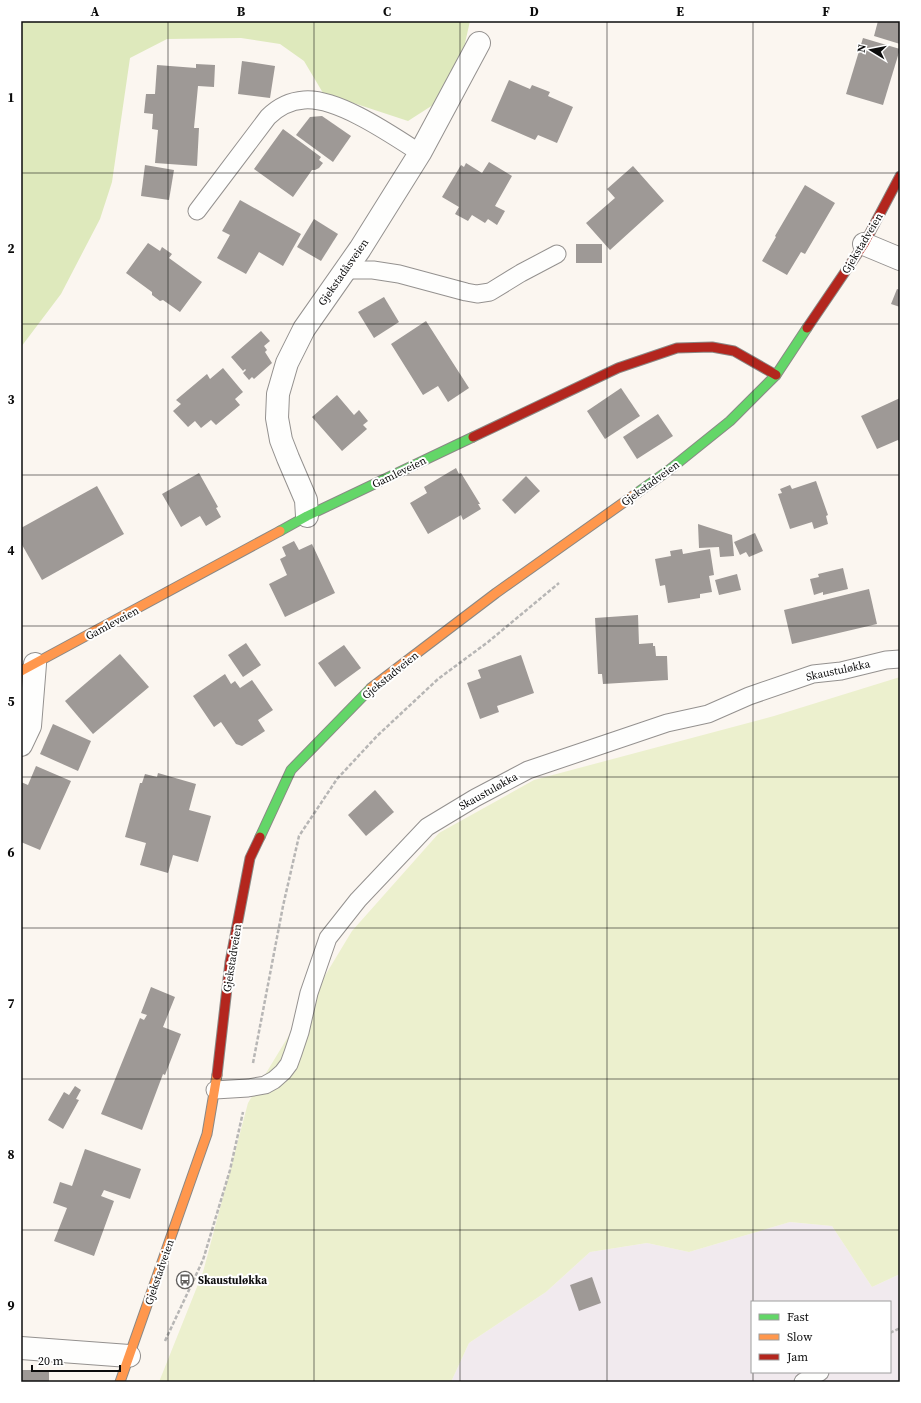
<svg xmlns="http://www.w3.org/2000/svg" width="921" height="1403" font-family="'Source Serif 4',serif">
<rect width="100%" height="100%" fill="#fbf6f0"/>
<path fill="#f1eaee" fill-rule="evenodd" d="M790 1222 832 1226 872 1287 900 1274V1382H451L469 1343 546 1292 590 1252 647 1243 689 1252ZM752 1302H890V1372H752Z"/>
<polygon fill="#ecf0ce" points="900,677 900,1274 872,1287 832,1226 790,1222 689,1252 647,1243 590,1252 546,1292 469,1343 451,1382 159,1382 203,1272 248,1103 352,931 439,833 534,780 774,716"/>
<polygon fill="#dee9bc" points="21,21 470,21 461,61 436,103 408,121 323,93 304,61 280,44 241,38 167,39 130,58 112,182 100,219 61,294 21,347"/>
<g fill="#9e9996">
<polygon points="878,21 900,21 900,44 874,36"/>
<polygon points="863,38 900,49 883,105 846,94"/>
<polygon points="242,61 275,66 270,98 238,94"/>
<polygon points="196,64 215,65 214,87 198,86 194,128 199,128 197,166 155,163 158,130 152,129 153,114 144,113 146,94 155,94 157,65 196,68"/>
<polygon points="509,80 530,89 532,85 550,92 548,96 573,107 557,143 538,135 535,140 491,121"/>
<polygon points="322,116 351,136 333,162 296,135 310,117"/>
<polygon points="283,129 321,157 319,160 323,163 319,168 315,170 312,170 293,197 254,169"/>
<polygon points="489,162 512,176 495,206 505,211 497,225 488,219 485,223 472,215 468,221 455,214 459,207 442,197 461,165 464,167 466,163 482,173"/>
<polygon points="145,165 174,170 169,200 141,196"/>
<polygon points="633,166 664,201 610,250 586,223 615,198 607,189"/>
<polygon points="805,185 835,203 805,254 801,252 787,275 762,261 776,237 775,236"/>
<polygon points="240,200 301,234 283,266 259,252 246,274 217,258 230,235 222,231"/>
<polygon points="314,219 338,234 321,261 297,247"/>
<polygon points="148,243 160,251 162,247 172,254 169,258 202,282 180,312 163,300 160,301 152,295 152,292 126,273"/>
<rect x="576" y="244" width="26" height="19"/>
<polygon points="897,289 900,290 900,307 891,304"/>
<polygon points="384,297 399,322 374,338 358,312"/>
<polygon points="426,321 469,388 448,402 438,386 423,395 391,344"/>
<polygon points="261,331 270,341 264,346 267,350 265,352 272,363 254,379 252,377 249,380 243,373 246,370 245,369 243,371 231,357"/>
<polygon points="223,368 243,392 235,399 240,405 216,425 211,420 201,428 195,421 188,427 173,411 181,404 176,400 207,374 210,379"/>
<polygon points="621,388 640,416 605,439 587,411"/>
<polygon points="337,395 354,415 359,410 368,421 363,425 367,429 342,451 312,417"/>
<polygon points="900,398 900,444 898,440 877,449 861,416"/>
<polygon points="658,414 673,436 637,459 623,437"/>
<polygon points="456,468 459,474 461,473 480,504 478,504 481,509 463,520 461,515 428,534 410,503 427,493 424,487"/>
<polygon points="199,473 218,507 216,508 221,517 206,526 200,516 181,527 162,494"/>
<polygon points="526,476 540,491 515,514 502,500"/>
<polygon points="816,481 828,515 826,516 828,524 814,529 812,522 790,529 778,494 782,493 780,489 790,485 792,489"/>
<polygon points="97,486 124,534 42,580 21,543 21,528"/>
<polygon points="698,524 732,535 734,556 720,557 719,547 699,548"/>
<polygon points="755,533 763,551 749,557 746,552 740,555 734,542"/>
<polygon points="294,541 299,550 312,544 335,593 285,617 269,584 287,575 280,559 286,556 282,547"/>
<polygon points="682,549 683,554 710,549 714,575 709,576 712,592 700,594 700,598 668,603 665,585 660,586 655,559 671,556 670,551"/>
<polygon points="843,568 848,589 823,595 823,592 814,595 810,579 819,577 818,574"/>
<polygon points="737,574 741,590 719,595 715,580"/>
<polygon points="869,589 877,624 792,644 784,610"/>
<polygon points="638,615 639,644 653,643 653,646 655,646 656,656 667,656 668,680 603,684 602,674 598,674 595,618"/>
<polygon points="246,643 261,665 243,677 228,655"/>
<polygon points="344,645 361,668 335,687 318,663"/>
<polygon points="120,654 149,687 93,734 65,701"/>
<polygon points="521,655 534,693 497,706 499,712 480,719 467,683 481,678 478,670"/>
<polygon points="225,674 231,684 235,681 240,688 252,680 273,710 258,720 265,731 242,746 236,744 221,722 214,727 193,696"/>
<polygon points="53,724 91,741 78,771 40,754"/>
<polygon points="36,766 71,781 40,850 21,842 21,782 28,785"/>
<polygon points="158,773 196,784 189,810 211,816 198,862 173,855 168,873 140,865 146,843 125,837 140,783 142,783 145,774 157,777"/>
<polygon points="375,790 394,812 366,836 348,815"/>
<polygon points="151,987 175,997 163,1027 181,1034 165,1075 163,1074 142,1130 101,1114 140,1018 144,1020 147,1015 141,1013"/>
<polygon points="75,1086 81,1090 76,1099 79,1100 63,1129 48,1120 64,1092 69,1095"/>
<polygon points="85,1149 141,1169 130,1199 104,1190 101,1196 114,1201 94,1256 54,1241 67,1208 53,1203 60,1182 72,1186"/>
<polygon points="592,1277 601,1303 579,1311 570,1285"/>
<rect x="21" y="1370" width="28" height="12"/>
</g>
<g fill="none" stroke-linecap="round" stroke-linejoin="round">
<g stroke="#94918f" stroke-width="19">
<g id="lane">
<path d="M197 211 268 117C277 108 290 101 304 100 337 97 392 135 420 153"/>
<polyline points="346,270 373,270 399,274 466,292 477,294 490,292 521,273 557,254"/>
<polyline points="215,1090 248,1088 265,1085 274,1080 283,1072 289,1064 293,1053 300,1032 309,993 328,938 358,900 427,827 475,798 528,770 667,723 708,714 749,696 813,674 841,671 886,660 900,659"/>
<polyline points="803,1382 820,1372"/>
</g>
</g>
<g stroke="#94918f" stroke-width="24">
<g id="street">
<polyline points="864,244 900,259"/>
<polyline points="307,516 306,500 288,458 281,440 277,418 278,394 287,363 304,329 360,249 420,153 479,43"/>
<polyline points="21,745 30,726 35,664"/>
<polyline points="21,1348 129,1356"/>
</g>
</g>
<g stroke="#8a8885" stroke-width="11">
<g id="fast">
<polyline points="637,493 669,470 730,421 776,375 807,328"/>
<polyline points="280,531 307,516 473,437"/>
<polyline points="260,837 291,770 371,688"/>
</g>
</g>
<g stroke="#8a8885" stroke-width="11">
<g id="slow">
<polyline points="21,671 280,531"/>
<polyline points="371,688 496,593 637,493"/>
<polyline points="120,1382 207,1134 217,1075"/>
</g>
</g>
<g stroke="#8a8885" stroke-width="11">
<g id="jam">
<polyline points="807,328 864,244 900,176"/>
<polyline points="473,437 618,368 677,348 712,347 734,351 776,375"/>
<polyline points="217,1075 230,962 250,858 260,837"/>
</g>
</g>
<g stroke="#b7b6b5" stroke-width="2.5" stroke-dasharray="4 2" stroke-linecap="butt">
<polyline points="253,1063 283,906 299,836 337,779 377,736 438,679 488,642 559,583"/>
<polyline points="890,1333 900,1328"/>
<polyline points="165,1341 203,1260 230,1170 243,1112"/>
</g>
<use href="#lane" stroke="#fefefd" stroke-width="17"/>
<use href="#street" stroke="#fefefd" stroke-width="22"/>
<use href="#fast" stroke="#63d668" stroke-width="9"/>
<use href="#slow" stroke="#ff974d" stroke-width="9"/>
<use href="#jam" stroke="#b3261e" stroke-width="9"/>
</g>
<path fill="none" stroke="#0c0c0c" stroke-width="1" stroke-opacity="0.55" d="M168 21V1382M314 21V1382M460 21V1382M607 21V1382M753 21V1302M21 173H900M21 324H900M21 475H900M21 626H900M21 777H900M21 928H900M21 1079H900M21 1230H900M753 1372V1382"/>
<defs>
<g id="bus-ring" transform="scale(0.9)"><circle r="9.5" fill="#fff" stroke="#605e5c" stroke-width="1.5"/><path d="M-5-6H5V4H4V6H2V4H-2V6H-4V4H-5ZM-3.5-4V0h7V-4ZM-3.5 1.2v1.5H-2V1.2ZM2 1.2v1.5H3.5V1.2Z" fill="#605e5c"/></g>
</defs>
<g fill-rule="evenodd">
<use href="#bus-ring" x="185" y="1280"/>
</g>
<g text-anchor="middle" stroke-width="4" stroke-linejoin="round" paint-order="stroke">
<g font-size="11" fill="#0c0c0c" stroke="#fff">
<text transform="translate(862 243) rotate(-59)" y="4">Gjekstadveien</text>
<text transform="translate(343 272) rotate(-55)" y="4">Gjekstadåsveien</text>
<text transform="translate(399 472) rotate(-26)" y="4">Gamleveien</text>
<text transform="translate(650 483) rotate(-36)" y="4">Gjekstadveien</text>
<text transform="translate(112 623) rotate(-28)" y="4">Gamleveien</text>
<text transform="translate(838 670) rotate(-12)" y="4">Skaustuløkka</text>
<text transform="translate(390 675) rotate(-39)" y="4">Gjekstadveien</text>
<text transform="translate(488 791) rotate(-29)" y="4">Skaustuløkka</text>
<text transform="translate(232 958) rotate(-81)" y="4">Gjekstadveien</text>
<text transform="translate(159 1272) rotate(-71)" y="4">Gjekstadveien</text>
</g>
<g font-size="11" font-weight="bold" fill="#0c0c0c" stroke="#fff" text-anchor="start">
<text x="198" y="1284">Skaustuløkka</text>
</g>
</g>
<rect width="921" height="1403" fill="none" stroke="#ffffff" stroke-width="44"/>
<rect x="751" y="1301" width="140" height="72" fill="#ffffff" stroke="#9e9e9e"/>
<rect x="759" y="1314" width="20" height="6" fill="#63d668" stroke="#9e9e9e"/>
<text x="787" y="1321" font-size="12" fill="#0c0c0c">Fast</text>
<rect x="759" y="1334" width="20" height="6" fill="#ff974d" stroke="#9e9e9e"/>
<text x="787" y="1341" font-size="12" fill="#0c0c0c">Slow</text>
<rect x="759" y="1354" width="20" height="6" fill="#b3261e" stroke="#9e9e9e"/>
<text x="787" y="1361" font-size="12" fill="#0c0c0c">Jam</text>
<g transform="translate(871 50) rotate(280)" stroke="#ffffff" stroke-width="3" paint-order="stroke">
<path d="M0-3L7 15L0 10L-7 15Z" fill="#0c0c0c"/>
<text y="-6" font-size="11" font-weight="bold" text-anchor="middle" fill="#0c0c0c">N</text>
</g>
<path d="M32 1365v6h88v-6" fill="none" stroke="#0c0c0c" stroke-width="2"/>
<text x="38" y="1365" font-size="12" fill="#0c0c0c" stroke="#ffffff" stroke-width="3" paint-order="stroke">20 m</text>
<rect x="22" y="22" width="877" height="1359" fill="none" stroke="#0c0c0c" stroke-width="1.5"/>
<g font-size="13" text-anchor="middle" font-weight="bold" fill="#0c0c0c">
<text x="95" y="16">A</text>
<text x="241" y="16">B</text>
<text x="387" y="16">C</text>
<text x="534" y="16">D</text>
<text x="680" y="16">E</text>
<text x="826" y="16">F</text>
<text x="11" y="102">1</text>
<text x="11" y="253">2</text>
<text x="11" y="404">3</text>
<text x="11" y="555">4</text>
<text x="11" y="706">5</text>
<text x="11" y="857">6</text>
<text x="11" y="1008">7</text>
<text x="11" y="1159">8</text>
<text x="11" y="1310">9</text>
</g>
</svg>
